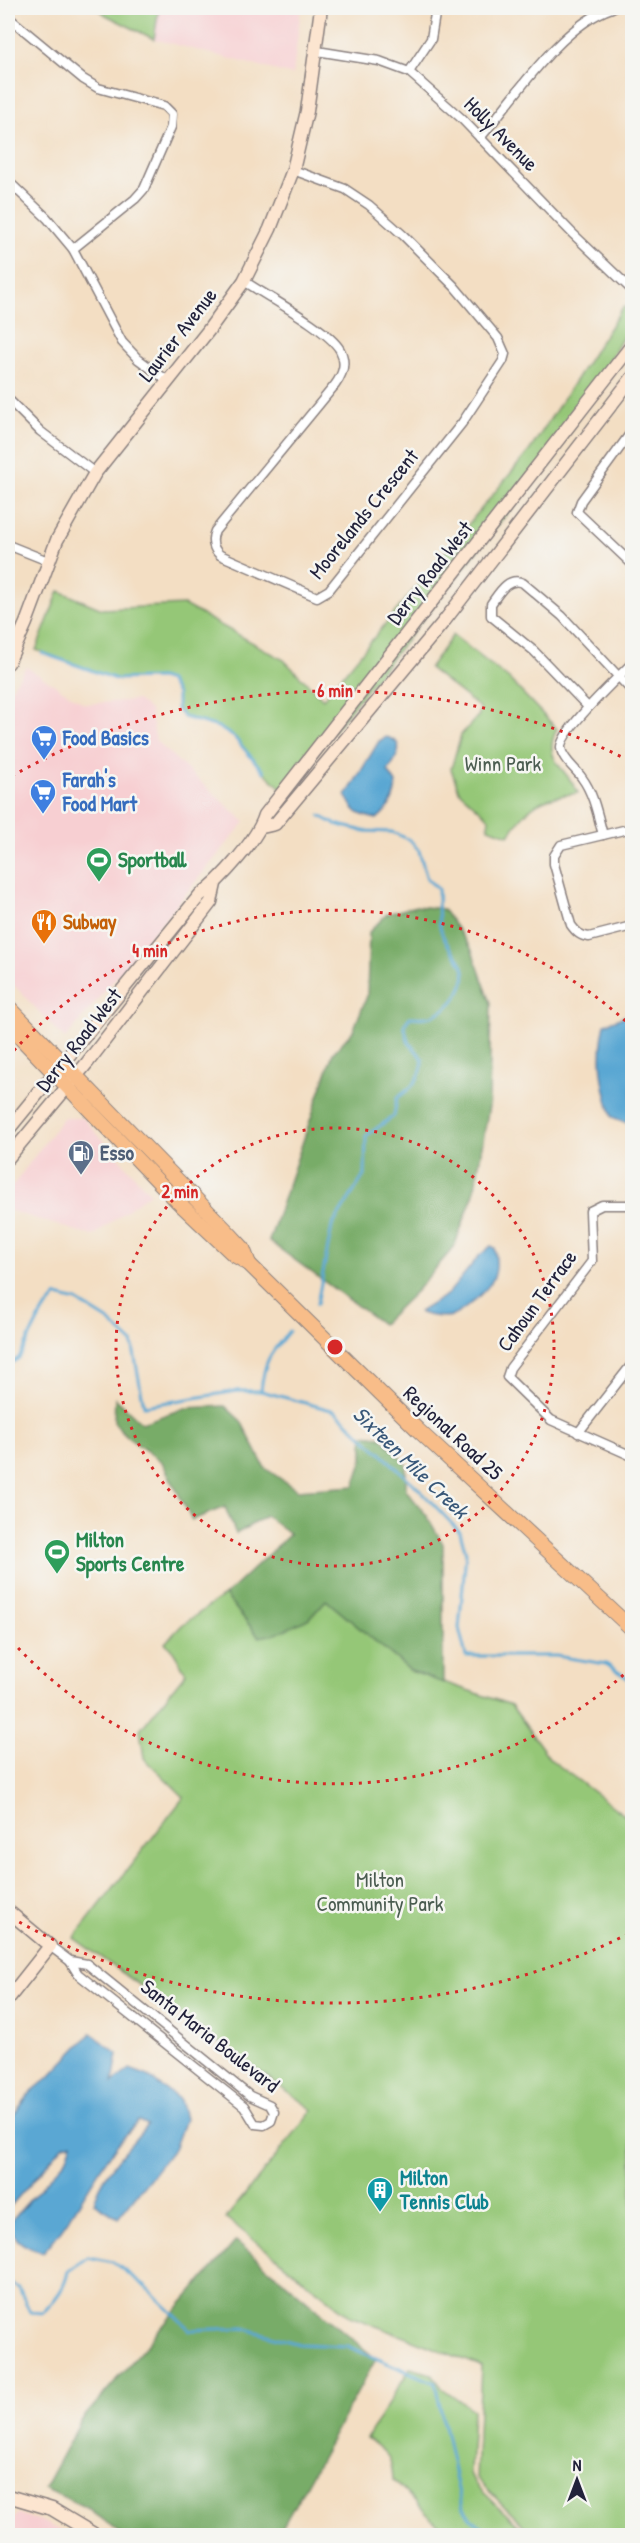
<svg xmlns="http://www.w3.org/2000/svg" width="640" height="2543" font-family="'Patrick Hand',sans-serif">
<rect width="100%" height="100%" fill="#f6f6f2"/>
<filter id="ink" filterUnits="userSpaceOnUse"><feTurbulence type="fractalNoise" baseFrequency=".0167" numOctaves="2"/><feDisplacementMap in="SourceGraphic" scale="12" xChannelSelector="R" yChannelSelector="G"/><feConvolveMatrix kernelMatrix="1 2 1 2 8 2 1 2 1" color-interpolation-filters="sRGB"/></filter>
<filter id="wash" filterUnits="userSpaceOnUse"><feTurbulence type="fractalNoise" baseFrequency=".008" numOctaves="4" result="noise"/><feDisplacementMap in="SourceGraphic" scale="24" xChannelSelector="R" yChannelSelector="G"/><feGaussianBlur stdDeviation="1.35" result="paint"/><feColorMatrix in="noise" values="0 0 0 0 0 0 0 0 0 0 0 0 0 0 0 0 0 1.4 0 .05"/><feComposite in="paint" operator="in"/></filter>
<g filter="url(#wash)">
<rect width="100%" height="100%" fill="#f3dec3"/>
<g fill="#f7cfd2">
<polygon points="159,8 301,8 293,75 154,39"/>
<polygon points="26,667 85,704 137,700 150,710 156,741 245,822 65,1039 8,979 8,693"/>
<polygon points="63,1118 83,1118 150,1193 93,1236 8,1210 8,1192"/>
<polygon points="18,2514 41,2521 70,2535 8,2535 8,2526"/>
</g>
<g fill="#95c777" stroke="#5c7459" stroke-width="1.5">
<polygon points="97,8 159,8 154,39 106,15"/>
<polygon points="623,307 632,308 632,321 561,446 285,792 264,772 234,737 218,727 184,717 177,709 177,694 169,681 160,678 116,679 36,650 59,591 102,609 184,605 284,660 323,699 530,450"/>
<path d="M453 635 509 679 557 729C541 761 567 767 578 793 538 799 532 802 509 835L488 828 489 818 459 791 451 769 461 735 479 715 480 708 429 668Z"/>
<polygon points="225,1595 259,1637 310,1618 326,1600 411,1671 511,1705 550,1759 632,1821 632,2535 533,2535 476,2478 481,2366 350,2316 226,2218 313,2110 74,1938 184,1797 144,1758 140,1730 186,1673 171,1648 165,1643 182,1625"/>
<path d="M410 2368 432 2374 442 2388 473 2410 470 2473 475 2484 528 2535H448L393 2480C392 2455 387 2453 367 2438Z"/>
</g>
<g fill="#78ac68" stroke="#4d6752" stroke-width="1.5">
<polygon points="416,906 443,909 471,948 491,1003 489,1106 474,1193 454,1247 417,1290 382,1324 269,1241 333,1053 353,1031 367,996 369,932 387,914"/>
<polygon points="115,1398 142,1423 185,1408 225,1406 241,1421 265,1468 297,1490 354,1486 363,1459 363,1435 381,1437 406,1464 406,1490 427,1516 443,1544 443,1683 411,1671 326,1600 310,1618 276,1634 259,1637 225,1595 290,1534 266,1516 236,1534 225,1507 192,1520 162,1462 127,1437 114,1422"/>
<polygon points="236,2241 376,2359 278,2535 123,2535 89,2509 44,2488 80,2422"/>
</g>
<g fill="#5aa7d3" stroke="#3e6487" stroke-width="1.5">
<path d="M386 737C408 742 396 759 388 771L396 783C395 799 390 808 377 819 358 815 354 813 346 796L379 741Z"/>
<path d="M632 1013V1125L612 1117C602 1085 597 1057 605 1024Z"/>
<path d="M491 1246 495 1248C496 1260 498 1271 492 1281 487 1290 462 1313 452 1316 444 1318 426 1316 419 1312L448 1294 479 1256Z"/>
<path d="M91 2033 118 2054 113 2082 130 2069 146 2075 180 2100 185 2119 175 2147 118 2218 94 2203C102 2172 128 2149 147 2125L139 2121C99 2158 80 2213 43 2252 26 2248 14 2241 8 2224L66 2160 72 2143 64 2145 8 2209V2123L31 2092 48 2078Z"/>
</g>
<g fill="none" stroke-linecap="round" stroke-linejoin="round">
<g stroke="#5aa7d3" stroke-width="3">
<polyline points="42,653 116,679 160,678 169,681 177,694 177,709 184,717 218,727 234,737 264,772"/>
<path d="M317 1304 332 1226 365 1174 366 1136 394 1116 397 1098C412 1088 422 1078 423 1059L408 1041 404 1025 410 1017C418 1017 426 1019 434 1015 451 1008 470 986 463 967 457 951 445 948 440 927 437 915 439 901 438 889L427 879 419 851 410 840 392 832 364 831 335 824 320 816"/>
<polyline points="8,1365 19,1358 43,1311 57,1296 77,1301 109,1321 132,1342 144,1406 237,1391 261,1391 335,1411 415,1485 460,1532 466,1553 459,1628 466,1656 556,1656 606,1664 632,1681"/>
<path d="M261 1391C264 1360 270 1354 289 1331"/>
<path d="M8 2283 19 2288 30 2312 43 2313C55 2299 65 2289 68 2271L88 2257 113 2262 147 2288 190 2330 243 2328 299 2344 347 2346 435 2383 462 2508 490 2536"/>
</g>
</g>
</g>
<g filter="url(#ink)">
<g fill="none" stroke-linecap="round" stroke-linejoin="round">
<g stroke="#8a807f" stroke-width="11">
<g id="street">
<polyline points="8,17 83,79 98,88 164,106 172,114 171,127 144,189 135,199 73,249"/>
<polyline points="317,51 379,61 409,72 461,118 572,233 632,290"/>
<polyline points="409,72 431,39 436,8"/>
<path d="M480 138C515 97 561 25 612 8"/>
<polyline points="8,181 47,218 73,249 122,342 138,359 168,381"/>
<path d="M244 281C266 296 328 329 340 350 347 363 343 374 335 385L215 531C211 540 213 549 220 555L317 597 329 590 462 423 503 361 505 354 498 338 454 286 404 236 369 205 345 189 293 170"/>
<polyline points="8,399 40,431 95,473"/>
<polyline points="632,431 581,501 577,512 632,564"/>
<polyline points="8,545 48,561"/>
<path d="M588 707 534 651 491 616V604C499 593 508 576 523 583L562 616 632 691"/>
<path d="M632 828 561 845 554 856V864L571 925C576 932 580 936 589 937L632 926"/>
<path d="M603 835C598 817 594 794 582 778 576 769 562 759 561 748 559 732 620 676 632 663"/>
<polyline points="632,1205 602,1205 590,1211 592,1261 510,1368 507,1377 551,1420 632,1456"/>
<polyline points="578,1433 632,1364"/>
<polyline points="50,1946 70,1961"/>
<polygon points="70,1961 87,1964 250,2096 270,2105 274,2112 271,2121 264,2125 255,2124 244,2106 78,1974"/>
</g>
</g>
<g stroke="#8a807f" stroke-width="15">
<g id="secondary">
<polyline points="8,663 26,623 57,540 95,473 208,331 244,281 270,229 293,170 307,111 321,8"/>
<polyline points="262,827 275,824 445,620 632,378"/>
<path d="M8 1130 200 895C220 881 258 839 265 815L632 345"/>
<polyline points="8,1158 87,1063 211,902 215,884"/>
<polyline points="8,1911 50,1946 8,1999"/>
<polyline points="8,2496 52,2509 97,2536"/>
</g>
</g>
<g stroke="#8a807f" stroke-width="16">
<g id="primary">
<polyline points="8,1006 229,1233 243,1248 249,1264"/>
<polyline points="8,1025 178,1202 234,1255 249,1264 418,1430 632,1629"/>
</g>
</g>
<use href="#street" stroke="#fff" stroke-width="8"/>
<use href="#secondary" stroke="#fce5d0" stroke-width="12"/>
<use href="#primary" stroke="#f8bd89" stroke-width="14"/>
</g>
</g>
<g fill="none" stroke="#d62828" stroke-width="3" stroke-dasharray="3 6">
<circle cx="335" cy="1347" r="219"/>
<path d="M630 1669A437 437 0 0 1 8 1637M8 1057A437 437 0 0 1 630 1025"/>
<path d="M628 1934A656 656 0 0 1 12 1918M12 776A656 656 0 0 1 628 760"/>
</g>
<defs>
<g id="supermarket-pin" transform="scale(1.35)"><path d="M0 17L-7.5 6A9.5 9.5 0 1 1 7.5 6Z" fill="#3f7fe0" stroke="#f6f6f2"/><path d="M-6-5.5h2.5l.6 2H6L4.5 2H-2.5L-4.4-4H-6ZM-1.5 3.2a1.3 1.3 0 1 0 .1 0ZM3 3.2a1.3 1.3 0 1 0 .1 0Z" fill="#fff"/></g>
<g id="stadium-pin" transform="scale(1.35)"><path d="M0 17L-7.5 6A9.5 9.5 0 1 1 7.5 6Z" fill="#2e9e5b" stroke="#f6f6f2"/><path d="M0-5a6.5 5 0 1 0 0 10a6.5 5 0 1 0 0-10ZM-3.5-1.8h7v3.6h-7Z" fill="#fff"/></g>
<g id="restaurant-pin" transform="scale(1.35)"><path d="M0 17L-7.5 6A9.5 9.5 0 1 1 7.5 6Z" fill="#e8710a" stroke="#f6f6f2"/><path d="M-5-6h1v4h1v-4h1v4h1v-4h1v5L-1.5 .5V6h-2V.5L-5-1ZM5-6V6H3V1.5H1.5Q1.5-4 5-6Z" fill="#fff"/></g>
<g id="fuel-pin" transform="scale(1.35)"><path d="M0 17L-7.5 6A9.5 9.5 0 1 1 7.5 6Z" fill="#5c6f8a" stroke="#f6f6f2"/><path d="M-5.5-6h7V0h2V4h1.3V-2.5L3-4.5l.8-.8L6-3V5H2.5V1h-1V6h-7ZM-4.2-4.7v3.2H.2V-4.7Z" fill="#fff"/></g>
<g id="building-pin" transform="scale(1.35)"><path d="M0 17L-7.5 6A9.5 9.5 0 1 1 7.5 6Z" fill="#0f9aa8" stroke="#f6f6f2"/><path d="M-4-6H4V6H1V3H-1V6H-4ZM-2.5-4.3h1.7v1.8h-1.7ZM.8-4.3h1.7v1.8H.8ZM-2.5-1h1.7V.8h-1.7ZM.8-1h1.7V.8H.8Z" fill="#fff"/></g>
</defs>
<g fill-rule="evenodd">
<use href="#supermarket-pin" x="44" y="738"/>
<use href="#supermarket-pin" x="43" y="792"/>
<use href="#stadium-pin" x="99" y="860"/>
<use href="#restaurant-pin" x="44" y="922"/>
<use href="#fuel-pin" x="81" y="1153"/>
<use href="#stadium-pin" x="57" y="1552"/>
<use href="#building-pin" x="380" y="2190"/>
</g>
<g text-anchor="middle" stroke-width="5" stroke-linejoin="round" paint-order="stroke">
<g font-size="21" fill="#22223b" stroke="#f6f6f2">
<text transform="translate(501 134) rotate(45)" y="7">Holly Avenue</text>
<text transform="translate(178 335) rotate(-52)" y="7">Laurier Avenue</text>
<text transform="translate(364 514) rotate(-51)" y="7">Moorelands Crescent</text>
<text transform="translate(430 573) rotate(-52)" y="7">Derry Road West</text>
<text transform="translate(79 1040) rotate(-52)" y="7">Derry Road West</text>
<text transform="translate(537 1301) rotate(-54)" y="7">Cahoun Terrace</text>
<text transform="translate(453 1433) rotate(43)" y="7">Regional Road 25</text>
<text transform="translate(210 2036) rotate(38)" y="7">Santa Maria Boulevard</text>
</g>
<g font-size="21" font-weight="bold" fill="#366cbe" stroke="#f6f6f2" text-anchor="start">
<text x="63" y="745">Food Basics</text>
<text x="63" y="787">Farah's<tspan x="63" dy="24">Food Mart</tspan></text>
</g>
<g font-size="21" fill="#4a5c50" stroke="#f6f6f2">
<text x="503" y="771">Winn Park</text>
<text x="380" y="1887">Milton<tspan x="380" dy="24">Community Park</tspan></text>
</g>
<g font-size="21" font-weight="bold" fill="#27864d" stroke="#f6f6f2" text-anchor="start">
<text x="118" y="867">Sportball</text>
<text x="76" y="1547">Milton<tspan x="76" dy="24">Sports Centre</tspan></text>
</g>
<g font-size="21" font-weight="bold" fill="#c56008" stroke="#f6f6f2" text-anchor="start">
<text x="63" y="929">Subway</text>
</g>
<g font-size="21" font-weight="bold" fill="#4e5e75" stroke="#f6f6f2" text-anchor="start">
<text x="100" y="1160">Esso</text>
</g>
<g font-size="21" font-weight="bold" fill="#0d838f" stroke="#f6f6f2" text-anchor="start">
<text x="400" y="2185">Milton<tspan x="400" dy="24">Tennis Club</tspan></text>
</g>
<g font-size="22" font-style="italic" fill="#385778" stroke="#f6f6f2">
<text transform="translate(411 1462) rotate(44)" y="8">Sixteen Mile Creek</text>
</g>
</g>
<circle cx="335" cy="1347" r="9" fill="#d62828" stroke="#f6f6f2" stroke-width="3"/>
<g font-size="18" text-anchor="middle" font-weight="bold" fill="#d62828" stroke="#f6f6f2" stroke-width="5" stroke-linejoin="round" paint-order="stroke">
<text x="335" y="697">6 min</text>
<text x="150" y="957">4 min</text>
<text x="180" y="1198">2 min</text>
</g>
<rect width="640" height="2543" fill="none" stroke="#f6f6f2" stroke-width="30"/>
<g transform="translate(577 2480)" stroke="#f6f6f2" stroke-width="4.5" paint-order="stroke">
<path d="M0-4.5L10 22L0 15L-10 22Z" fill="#22223b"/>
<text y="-9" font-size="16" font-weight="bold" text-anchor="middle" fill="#22223b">N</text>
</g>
</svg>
